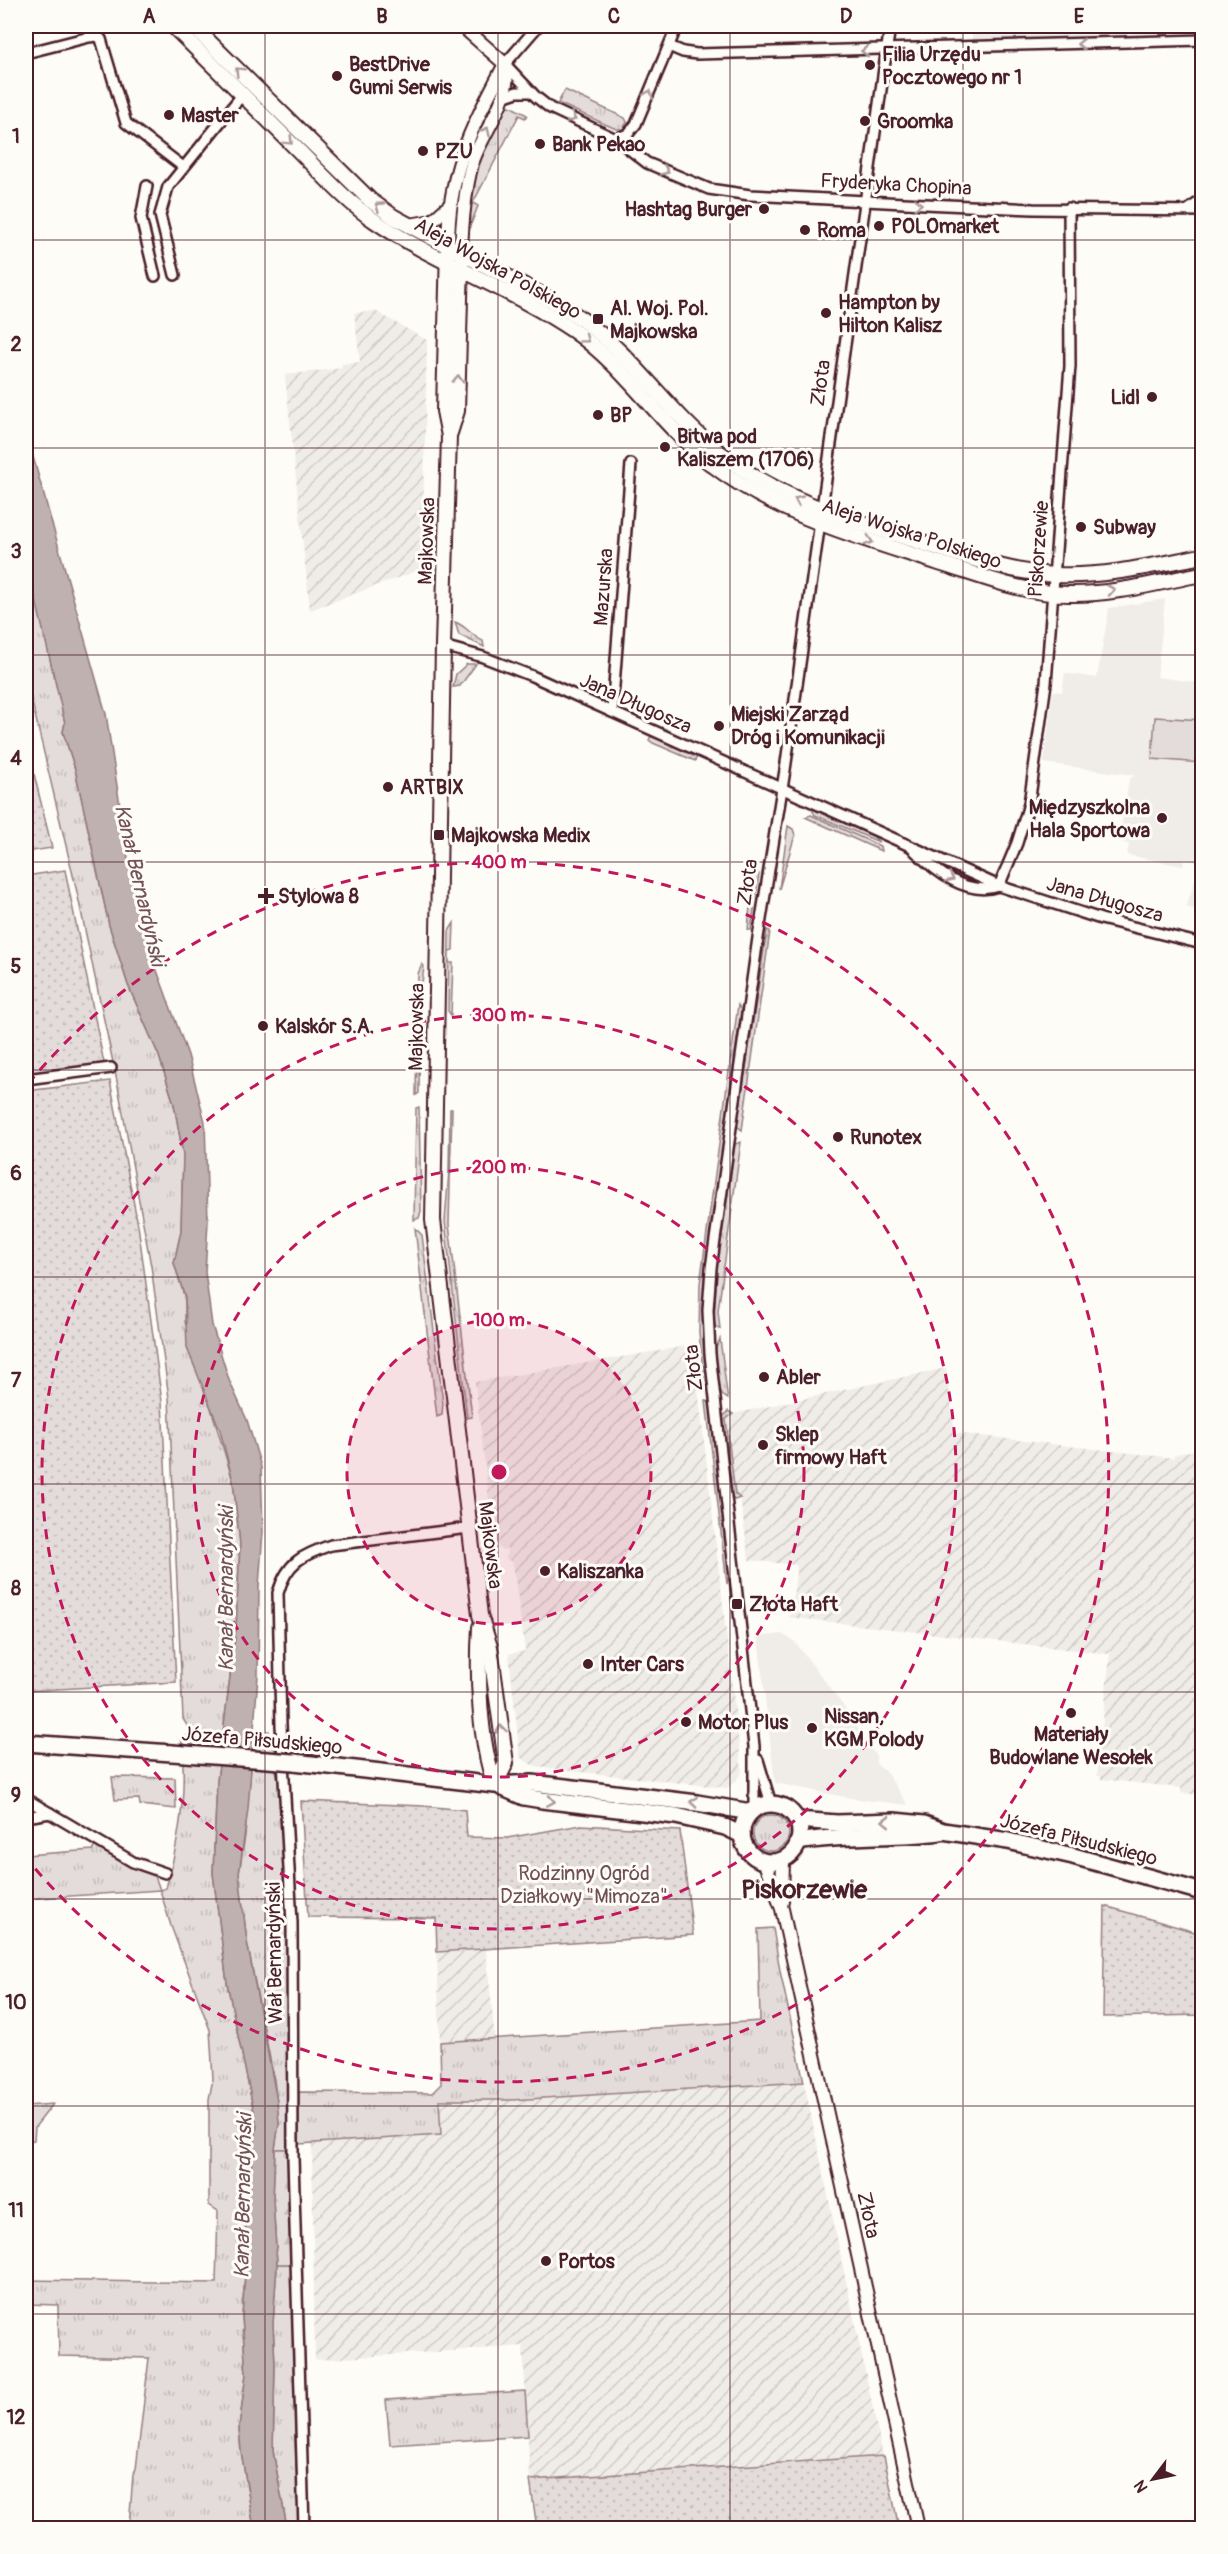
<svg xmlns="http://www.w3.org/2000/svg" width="1228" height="2554" font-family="Pangolin,sans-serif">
<defs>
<pattern id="industrial-furrows" width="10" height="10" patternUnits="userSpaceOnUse" patternTransform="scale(1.5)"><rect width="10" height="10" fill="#f0ece8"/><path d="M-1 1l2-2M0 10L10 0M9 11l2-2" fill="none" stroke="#cfcac7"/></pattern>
<pattern id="grass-tufts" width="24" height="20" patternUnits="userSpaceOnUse" patternTransform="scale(1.5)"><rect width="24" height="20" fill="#e3dcda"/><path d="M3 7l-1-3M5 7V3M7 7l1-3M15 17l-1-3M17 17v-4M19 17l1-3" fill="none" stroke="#c4bcbb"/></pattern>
<pattern id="forest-firs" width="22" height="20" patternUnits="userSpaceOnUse" patternTransform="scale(1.5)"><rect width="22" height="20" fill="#e3dcda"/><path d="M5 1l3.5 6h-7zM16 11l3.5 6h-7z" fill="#c4bcbb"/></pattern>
<pattern id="garden-dots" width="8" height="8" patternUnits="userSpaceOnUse" patternTransform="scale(1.5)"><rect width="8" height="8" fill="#e3dcda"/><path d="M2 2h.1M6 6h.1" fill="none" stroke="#c4bcbb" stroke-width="1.8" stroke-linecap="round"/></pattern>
</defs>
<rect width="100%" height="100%" fill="#fdfcf7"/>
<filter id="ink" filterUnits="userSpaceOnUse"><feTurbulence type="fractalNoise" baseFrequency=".0167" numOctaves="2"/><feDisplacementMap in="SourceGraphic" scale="12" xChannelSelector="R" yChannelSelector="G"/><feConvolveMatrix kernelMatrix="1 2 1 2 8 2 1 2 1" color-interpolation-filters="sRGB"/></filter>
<g filter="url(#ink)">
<g fill="#f0ece8">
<polygon points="972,26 1160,26 1161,35 972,40"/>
<polygon points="1165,599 1157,677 1202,683 1202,912 1186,907 1201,863 1184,860 1183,866 1127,855 1129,844 1121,842 1121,829 1129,780 1134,775 1044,763 1053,691 1062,692 1065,673 1097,678 1109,608"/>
<polygon points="782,1634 795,1642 842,1704 876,1756 876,1764 886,1772 908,1805 850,1798 775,1783 758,1637"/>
</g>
<g fill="url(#industrial-furrows)">
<polygon points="375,311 427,340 422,569 310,610 285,375 342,368 342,364 360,362 354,313"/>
<polygon points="693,1345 742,1771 736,1781 727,1788 545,1768 530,1764 520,1757 509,1654 525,1651 513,1563 506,1558 507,1548 502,1550 498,1547 499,1523 492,1524 475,1382"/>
<polygon points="946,1368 955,1433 1174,1458 1174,1455 1202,1448 1202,1795 1181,1793 1181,1788 1101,1779 1101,1776 1097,1776 1110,1654 787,1617 791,1614 797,1565 749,1560 740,1498 735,1495 726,1419 733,1414"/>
<polygon points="486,1949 495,2040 440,2042 437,1952"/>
<polygon points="804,2082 883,2456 530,2480 523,2346 315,2360 312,2143 441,2135 439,2100 511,2100"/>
</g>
<g fill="url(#grass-tufts)" stroke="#967e82" stroke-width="1.5">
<polygon points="565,90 625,118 627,122 623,129 616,129 558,103"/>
<path d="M508 105 527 115 525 118 519 115 473 203 478 206 471 224H468C470 186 482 134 508 105Z"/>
<path d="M26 571 30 572 65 723 63 732 75 769 109 925 128 985 159 1056 174 1104 183 1154 181 1231 174 1263 185 1298V1322L233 1481 240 1544 236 1629 217 1781 213 1873 227 1983 257 2126 246 2203V2261L242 2316 246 2374 239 2428 241 2451 254 2528H129L133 2474 136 2469 149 2358 59 2356 58 2305 26 2304V2280L216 2283 218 2211 209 2205V2099L213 2079 210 2030 171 1926 160 1890 26 1899V1855L93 1850 95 1844 131 1866 155 1876 160 1890 166 1888C177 1848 185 1808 183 1766 183 1757 184 1746 181 1738L190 1735V1730L183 1719 169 1398 151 1266 118 1086 77 892 26 677Z"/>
<path d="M455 622C465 625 473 637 483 641L484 647 459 635Z"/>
<polygon points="467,664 476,664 460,686 453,687 456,674"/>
<polygon points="651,736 697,756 695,761 653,743 649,740"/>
<polygon points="811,808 873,836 879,842 815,815"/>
<polygon points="811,815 880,846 881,851 805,817"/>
<polygon points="788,826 793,829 795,835 779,889"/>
<polygon points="753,869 759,874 751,930 748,930"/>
<polygon points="454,923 453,950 449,951 449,963 453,963 451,1015 448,1011 449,931"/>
<polygon points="767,930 770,931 742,1130 737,1126"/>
<polygon points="422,964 424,966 420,1001 419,1093 416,1095 418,974"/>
<polygon points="738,1005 741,1010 704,1286 703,1336 709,1386 705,1391 699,1332 700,1284"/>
<polygon points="419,1107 421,1211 419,1218 414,1220 416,1108"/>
<polygon points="450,1109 452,1109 449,1224 472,1417 467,1418 445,1221 449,1171"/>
<polygon points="741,1142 718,1311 720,1329 715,1326 714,1320 717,1269 735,1144"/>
<polygon points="415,1228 422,1235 443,1403 442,1415 437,1417"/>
<polygon points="720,1339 727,1393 728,1399 722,1395 720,1389 715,1350"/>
<polygon points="706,1401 709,1402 711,1406 729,1573 727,1584"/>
<polygon points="728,1411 733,1414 726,1419 735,1494 740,1498 735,1500 731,1498 723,1417"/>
<polygon points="269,1731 270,1738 275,1741 274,1763 281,1791 288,1938 288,2149 275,2149 279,2123 274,2079 247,1942 239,1874 245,1836 254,1732"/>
<polygon points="112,1777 175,1778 176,1809 140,1805 139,1799 115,1800"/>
<circle cx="771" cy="1833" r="18"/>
<polygon points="773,1928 780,1971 804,2082 511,2100 439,2100 441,2135 299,2144 299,2092 432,2093 441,2084 440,2042 760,2021 758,1929"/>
<polygon points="53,2104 35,2127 34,2140 26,2141 26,2106"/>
<polygon points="277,2264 292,2264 295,2437 299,2528 287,2528 273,2451 275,2365 273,2324"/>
<polygon points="525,2391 528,2436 390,2445 386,2400"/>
</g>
<polygon fill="url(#forest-firs)" stroke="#967e82" stroke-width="1.5" points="275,2149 288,2149 292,2264 277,2264 273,2200"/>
<polygon fill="#e3dcda" stroke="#967e82" stroke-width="1.5" points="1155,717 1202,720 1202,763 1152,759"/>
<g fill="url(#garden-dots)" stroke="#967e82" stroke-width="1.5">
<polygon points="26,741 52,848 26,852"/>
<polygon points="65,870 104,1063 26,1074 26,876"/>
<polygon points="110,1081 138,1225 162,1402 176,1682 26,1691 26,1091"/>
<polygon points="301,1801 424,1806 465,1810 467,1837 507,1838 581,1825 680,1831 693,1935 437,1952 436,1918 308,1917"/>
<polygon points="1105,1906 1202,1934 1202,2015 1103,2017"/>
<polygon points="884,2456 899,2528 537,2528 530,2480"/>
</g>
<polygon fill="#c0b1b1" stroke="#91777b" stroke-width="1.5" points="26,432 106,714 132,884 151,954 188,1055 205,1122 208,1222 205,1272 212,1325 229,1380 247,1420 261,1467 263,1531 259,1586 258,1675 248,1809 239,1874 247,1942 277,2101 279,2123 275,2149 273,2200 277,2264 273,2324 275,2365 273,2451 287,2528 254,2528 241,2451 239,2428 246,2374 242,2316 246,2261 246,2203 257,2126 227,1983 213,1873 217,1781 236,1629 240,1544 233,1481 220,1430 187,1348 185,1298 174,1263 181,1231 183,1154 174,1104 159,1056 128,985 109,925 75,769 63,732 65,723 26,558"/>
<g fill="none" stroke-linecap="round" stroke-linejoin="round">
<g stroke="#4a1f2b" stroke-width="14">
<g id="minor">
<polyline points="538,26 505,64 536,97 550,108 616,139 647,163 709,189 750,195 904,203 1033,209 1202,211"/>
<polyline points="669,46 683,52 697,54 1202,40"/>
<polyline points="26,53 89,37 97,36 101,39 126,123 182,166"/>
<polyline points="505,96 517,92 531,92"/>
<polyline points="616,139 628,134 636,124 677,26"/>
<polyline points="147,186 141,218 155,276"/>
<polyline points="1188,210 1202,200"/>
<polyline points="175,275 160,215 168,187 242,95"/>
<polyline points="443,646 483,657 532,676 999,886 1101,919 1202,944"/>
<polyline points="612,712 631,464"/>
<path d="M914 850C936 872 967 897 999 886"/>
<polyline points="999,886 1017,843 1029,804 1046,683 1070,366 1069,208"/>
<polyline points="26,1079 111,1068"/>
<polyline points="758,1760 771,1804"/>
<polyline points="26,1799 133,1862 165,1873"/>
<polyline points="754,1809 754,1746 710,1354 708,1310 711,1268 758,938 785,770 890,26"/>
<polyline points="26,1817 50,1813"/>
<path d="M304 2528 293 2158 292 1923 281 1725 278 1593C287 1562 302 1555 331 1545L469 1528"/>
</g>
</g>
<g stroke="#4a1f2b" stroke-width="16">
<g id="tertiary">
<polyline points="462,26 505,64"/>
<polyline points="410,225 432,221 450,205"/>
<path d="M448 246C448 170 471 129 505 64"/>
<path d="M461 253C462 223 464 194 472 164 482 131 514 98 505 64"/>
<polyline points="764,1861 782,1909 918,2528"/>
<polyline points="782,1902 783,1859"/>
</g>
</g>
<g stroke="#4a1f2b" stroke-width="18">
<g id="secondary">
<path d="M173 26C215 67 257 109 299 151 323 175 347 202 375 221 438 264 511 288 574 331 626 367 660 424 710 463 777 515 859 537 939 563 981 576 1024 594 1069 594 1114 595 1159 582 1202 574"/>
<path d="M193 26 370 200 394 217C429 236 464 255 500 273 528 288 558 302 584 321 634 357 667 410 715 449 776 499 849 520 923 543 966 557 1011 573 1057 575 1106 577 1155 565 1202 556"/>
<polyline points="448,246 444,411 449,436 443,646 433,1220 480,1615 490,1647 506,1763 495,1785"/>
<polyline points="450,433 457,411 461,261"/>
<path d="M480 1627C477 1674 479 1741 495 1785"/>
</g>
</g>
<g stroke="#4a1f2b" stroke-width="20">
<g id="primary">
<polyline points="26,1743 172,1753"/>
<polyline points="294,1762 495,1785 532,1783 697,1803 751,1812"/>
<polyline points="501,1787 524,1797 542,1800 676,1816 725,1827 742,1835"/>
<circle cx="771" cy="1833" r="29"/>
<polyline points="797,1820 837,1823 894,1821 924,1824 943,1831 1008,1841 1073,1856 1202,1892"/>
<path d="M798 1842C845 1834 893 1838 940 1832"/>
</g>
</g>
<use href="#minor" stroke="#fdfcf7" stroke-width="9"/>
<use href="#tertiary" stroke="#fdfcf7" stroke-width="12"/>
<use href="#secondary" stroke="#fdfcf7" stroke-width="14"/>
<use href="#primary" stroke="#fdfcf7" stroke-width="15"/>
<g stroke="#4a1f2b" stroke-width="20" stroke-linecap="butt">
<polyline id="primary-bridge" points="172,1753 294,1762"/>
</g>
<use href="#primary-bridge" stroke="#fdfcf7" stroke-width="15"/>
</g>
<defs><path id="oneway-chevron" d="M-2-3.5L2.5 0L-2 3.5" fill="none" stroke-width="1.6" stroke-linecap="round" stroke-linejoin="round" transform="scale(1.5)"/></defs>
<g stroke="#ac999b">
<use href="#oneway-chevron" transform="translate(1081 44) rotate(179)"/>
<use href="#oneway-chevron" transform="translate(865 51) rotate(179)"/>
<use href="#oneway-chevron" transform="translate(239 71) rotate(-135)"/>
<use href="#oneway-chevron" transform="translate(649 94) rotate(-68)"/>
<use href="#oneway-chevron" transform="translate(572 118) rotate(25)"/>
<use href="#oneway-chevron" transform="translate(486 131) rotate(-64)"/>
<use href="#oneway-chevron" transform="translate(289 141) rotate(45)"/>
<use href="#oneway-chevron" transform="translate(665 171) rotate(25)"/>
<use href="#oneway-chevron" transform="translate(918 204) rotate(2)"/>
<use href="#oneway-chevron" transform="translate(379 206) rotate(-144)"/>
<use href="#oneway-chevron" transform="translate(585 339) rotate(37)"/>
<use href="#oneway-chevron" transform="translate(458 379) rotate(-88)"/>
<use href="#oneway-chevron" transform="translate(798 500) rotate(-155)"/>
<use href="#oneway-chevron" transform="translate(869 541) rotate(18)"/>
<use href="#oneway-chevron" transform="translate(1111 590) rotate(-9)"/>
<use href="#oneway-chevron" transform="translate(950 878) rotate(26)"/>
<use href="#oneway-chevron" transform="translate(501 1729) rotate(-98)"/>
<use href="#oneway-chevron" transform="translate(551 1801) rotate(9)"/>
<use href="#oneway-chevron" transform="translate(694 1802) rotate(-172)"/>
<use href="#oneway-chevron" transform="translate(886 1821) rotate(-179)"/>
</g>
</g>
<path fill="none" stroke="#4a1f2b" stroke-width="1.5" stroke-opacity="0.55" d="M265 26V2528M498 26V2528M730 26V2528M963 26V2528M26 240H1202M26 448H1202M26 655H1202M26 862H1202M26 1070H1202M26 1277H1202M26 1484H1202M26 1692H1202M26 1899H1202M26 2106H1202M26 2314H1202"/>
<circle cx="499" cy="1472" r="152" fill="#c2185b" fill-opacity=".12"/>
<g fill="none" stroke="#c2185b" stroke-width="3" stroke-dasharray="10 8">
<circle cx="499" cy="1472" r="152"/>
<circle cx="499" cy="1472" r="305"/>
<circle cx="499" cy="1472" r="457"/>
<path d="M28 1084A610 610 0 1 1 28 1860"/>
</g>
<g fill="#4a1f2b" stroke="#fdfcf7" stroke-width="2">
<circle cx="870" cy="65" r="6"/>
<circle cx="337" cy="76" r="6"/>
<circle cx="169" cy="115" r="6"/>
<circle cx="865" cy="121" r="6"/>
<circle cx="540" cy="144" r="6"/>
<circle cx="423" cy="151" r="6"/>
<circle cx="764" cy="209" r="6"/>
<circle cx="879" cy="226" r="6"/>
<circle cx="805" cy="230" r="6"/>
<circle cx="826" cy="313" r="6"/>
<rect x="592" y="313" width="12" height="12" rx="3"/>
<circle cx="1152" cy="397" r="6"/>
<circle cx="598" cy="415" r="6"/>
<circle cx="665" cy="447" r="6"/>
<circle cx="1081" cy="527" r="6"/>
<circle cx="719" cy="726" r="6"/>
<circle cx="388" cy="787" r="6"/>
<circle cx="1162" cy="818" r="6"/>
<rect x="433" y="829" width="12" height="12" rx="3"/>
<path d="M263 887h6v6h6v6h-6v6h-6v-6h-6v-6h6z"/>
<circle cx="263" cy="1026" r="6"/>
<circle cx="838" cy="1137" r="6"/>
<circle cx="764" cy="1377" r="6"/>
<circle cx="763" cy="1445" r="6"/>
<circle cx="545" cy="1571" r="6"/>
<rect x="731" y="1598" width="12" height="12" rx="3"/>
<circle cx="588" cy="1664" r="6"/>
<circle cx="1071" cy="1713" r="6"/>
<circle cx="686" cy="1722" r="6"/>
<circle cx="812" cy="1728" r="6"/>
<circle cx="546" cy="2261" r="6"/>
</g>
<g text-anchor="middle" stroke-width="6" stroke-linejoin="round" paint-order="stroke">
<g font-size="20" font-weight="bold" fill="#4a1f2b" stroke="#fdfcf7" text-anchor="start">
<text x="882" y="61">Filia Urzędu<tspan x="882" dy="23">Pocztowego nr 1</tspan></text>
<text x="349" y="71">BestDrive<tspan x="349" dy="23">Gumi Serwis</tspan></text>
<text x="181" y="122">Master</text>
<text x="877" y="128">Groomka</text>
<text x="552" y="151">Bank Pekao</text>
<text x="435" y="158">PZU</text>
<text x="752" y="216" text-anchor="end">Hashtag Burger</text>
<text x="891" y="233">POLOmarket</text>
<text x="817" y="237">Roma</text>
<text x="838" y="309">Hampton by<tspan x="838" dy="23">Hilton Kalisz</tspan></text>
<text x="610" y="315">Al. Woj. Pol.<tspan x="610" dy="23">Majkowska</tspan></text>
<text x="1140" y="404" text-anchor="end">Lidl</text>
<text x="610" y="422">BP</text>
<text x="677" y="443">Bitwa pod<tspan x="677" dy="23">Kaliszem (1706)</tspan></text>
<text x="1093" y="534">Subway</text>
<text x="731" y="721">Miejski Zarząd<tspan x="731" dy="23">Dróg i Komunikacji</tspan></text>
<text x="400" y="794">ARTBIX</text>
<text x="1150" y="814" text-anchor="end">Międzyszkolna<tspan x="1150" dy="23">Hala Sportowa</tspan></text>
<text x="451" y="842">Majkowska Medix</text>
<text x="278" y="903">Stylowa 8</text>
<text x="275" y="1033">Kalskór S.A.</text>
<text x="850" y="1144">Runotex</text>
<text x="776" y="1384">Abler</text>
<text x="775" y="1441">Sklep<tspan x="775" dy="23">firmowy Haft</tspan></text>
<text x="557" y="1578">Kaliszanka</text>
<text x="749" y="1611">Złota Haft</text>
<text x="600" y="1671">Inter Cars</text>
<text x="824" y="1723">Nissan,<tspan x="824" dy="23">KGM Polody</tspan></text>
<text x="698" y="1729">Motor Plus</text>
<text x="1071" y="1741" text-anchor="middle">Materiały<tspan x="1071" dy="23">Budowlane Wesołek</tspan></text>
<text x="558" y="2268">Portos</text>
</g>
<g font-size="20" fill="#4a1f2b" stroke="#fdfcf7">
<text transform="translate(896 184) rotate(3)" y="7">Fryderyka Chopina</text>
<text transform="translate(498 268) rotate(29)" y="7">Aleja Wojska Polskiego</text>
<text transform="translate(820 383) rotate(-82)" y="7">Złota</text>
<text transform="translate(912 533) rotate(18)" y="7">Aleja Wojska Polskiego</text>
<text transform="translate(426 541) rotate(-88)" y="7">Majkowska</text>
<text transform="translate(1038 549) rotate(-86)" y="7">Piskorzewie</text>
<text transform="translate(603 587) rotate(-86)" y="7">Mazurska</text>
<text transform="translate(636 703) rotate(24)" y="7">Jana Długosza</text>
<text transform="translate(747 882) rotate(-81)" y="7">Złota</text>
<text transform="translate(1105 899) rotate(16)" y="7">Jana Długosza</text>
<text transform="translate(416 1027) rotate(-89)" y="7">Majkowska</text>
<text transform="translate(693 1368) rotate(-96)" y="7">Złota</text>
<text transform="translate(491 1545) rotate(83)" y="7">Majkowska</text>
<text transform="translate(262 1740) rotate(5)" y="7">Józefa Piłsudskiego</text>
<text transform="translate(1079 1839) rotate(14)" y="7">Józefa Piłsudskiego</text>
<text transform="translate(274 1953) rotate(-91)" y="7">Wał Bernardyński</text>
<text transform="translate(869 2215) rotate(78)" y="7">Złota</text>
</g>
<g font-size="20" fill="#704e57" stroke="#fdfcf7">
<text x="584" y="1880">Rodzinny Ogród<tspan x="584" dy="23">Działkowy "Mimoza"</tspan></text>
</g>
<g font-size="21" font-style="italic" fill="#73525a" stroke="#fdfcf7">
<text transform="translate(140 885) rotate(77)" y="7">Kanał Bernardyński</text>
<text transform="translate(226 1589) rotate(-90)" y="7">Kanał Bernardyński</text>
<text transform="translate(243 2196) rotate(-89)" y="7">Kanał Bernardyński</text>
</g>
<g font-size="26" font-weight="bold" fill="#4a1f2b" stroke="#fdfcf7">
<text x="804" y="1898">Piskorzewie</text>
</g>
</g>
<circle cx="499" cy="1472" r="9" fill="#c2185b" stroke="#fdfcf7" stroke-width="3"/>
<g font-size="18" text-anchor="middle" font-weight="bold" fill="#c2185b" stroke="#fdfcf7" stroke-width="6" stroke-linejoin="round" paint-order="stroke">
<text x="499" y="868">400 m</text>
<text x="499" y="1021">300 m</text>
<text x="499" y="1173">200 m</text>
<text x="499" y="1326">100 m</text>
</g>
<rect width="1228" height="2554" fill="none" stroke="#fdfcf7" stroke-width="66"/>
<g transform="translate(1153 2479) rotate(238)" stroke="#fdfcf7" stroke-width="4.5" paint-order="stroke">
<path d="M0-4.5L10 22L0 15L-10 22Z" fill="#4a1f2b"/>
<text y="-9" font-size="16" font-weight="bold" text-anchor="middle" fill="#4a1f2b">N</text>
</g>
<rect x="33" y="33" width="1162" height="2488" fill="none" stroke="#4a1f2b" stroke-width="2"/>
<g font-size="20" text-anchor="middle" font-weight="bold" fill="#4a1f2b">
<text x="149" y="23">A</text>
<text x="382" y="23">B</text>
<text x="614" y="23">C</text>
<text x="846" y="23">D</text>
<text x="1079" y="23">E</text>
<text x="16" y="143">1</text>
<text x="16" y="351">2</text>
<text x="16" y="558">3</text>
<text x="16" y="765">4</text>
<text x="16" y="973">5</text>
<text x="16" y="1180">6</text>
<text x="16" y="1387">7</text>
<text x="16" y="1595">8</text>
<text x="16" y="1802">9</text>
<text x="16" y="2009">10</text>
<text x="16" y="2217">11</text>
<text x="16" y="2424">12</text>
</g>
</svg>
